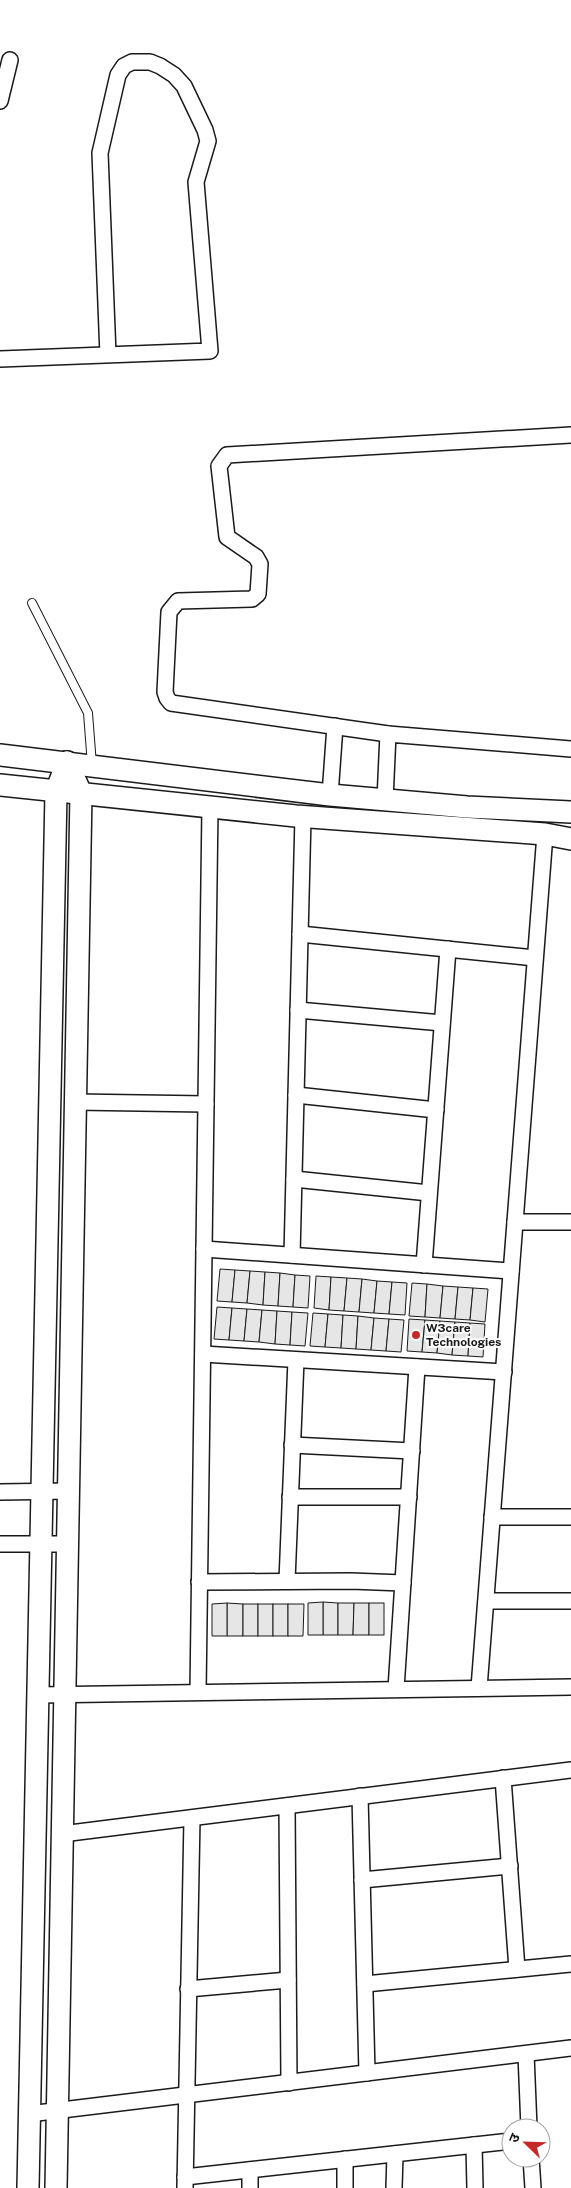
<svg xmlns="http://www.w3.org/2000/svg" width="571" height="2188" font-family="'Public Sans','Noto Sans Devanagari',sans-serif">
<rect width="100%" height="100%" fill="#fff"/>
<g fill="#e6e6e6" stroke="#1a1a1a">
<polygon points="220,1269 235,1270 232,1302 217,1301"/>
<polygon points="235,1270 250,1271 247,1303 232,1302"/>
<polygon points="250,1271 265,1272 263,1305 247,1303"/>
<polygon points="265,1272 280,1273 278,1306 263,1305"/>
<polygon points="280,1273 295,1275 293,1307 278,1306"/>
<polygon points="295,1275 310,1276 308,1308 293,1307"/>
<polygon points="316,1276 331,1277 329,1310 314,1308"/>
<polygon points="331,1277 347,1278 344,1311 329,1310"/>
<polygon points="347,1278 362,1279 359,1312 344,1311"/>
<polygon points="362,1279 377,1281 374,1313 359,1312"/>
<polygon points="377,1281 392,1282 389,1314 374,1313"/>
<polygon points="392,1282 407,1283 405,1315 389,1314"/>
<polygon points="412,1283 427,1284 425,1317 409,1316"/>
<polygon points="427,1284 443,1286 440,1318 425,1317"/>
<polygon points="443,1286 458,1287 455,1319 440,1318"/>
<polygon points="458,1287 473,1288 470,1320 455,1319"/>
<polygon points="473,1288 488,1289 485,1322 470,1320"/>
<polygon points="217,1307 232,1308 229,1340 214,1339"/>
<polygon points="232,1308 247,1309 244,1341 229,1340"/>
<polygon points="247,1309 262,1310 259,1342 244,1341"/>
<polygon points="262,1310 277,1311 275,1344 259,1342"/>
<polygon points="277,1311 292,1312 290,1345 275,1344"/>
<polygon points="292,1312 308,1313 305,1346 290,1345"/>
<polygon points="313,1313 328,1314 325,1347 310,1346"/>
<polygon points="328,1314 343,1315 341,1348 325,1347"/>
<polygon points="343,1315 358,1316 356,1349 341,1348"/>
<polygon points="358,1316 374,1318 371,1350 356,1349"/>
<polygon points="374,1318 389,1319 386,1351 371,1350"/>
<polygon points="389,1319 404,1320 401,1352 386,1351"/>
<polygon points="409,1319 425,1320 422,1352 407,1351"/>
<polygon points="425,1320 440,1321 437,1353 422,1352"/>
<polygon points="440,1321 455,1322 452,1355 437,1353"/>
<polygon points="455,1322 470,1323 468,1356 452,1355"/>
<polygon points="470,1323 485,1324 483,1357 468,1356"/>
<polygon points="323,1602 338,1603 338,1635 323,1635"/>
<polygon points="323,1602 323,1635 308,1635 308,1603"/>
<polygon points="227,1603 243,1604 243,1636 227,1636"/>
<polygon points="227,1603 227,1636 212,1636 212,1604"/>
<polygon points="338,1603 354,1603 353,1635 338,1635"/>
<polygon points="354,1603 369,1603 369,1635 353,1635"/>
<rect x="369" y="1603" width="15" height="32"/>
<rect x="243" y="1604" width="15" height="32"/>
<rect x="258" y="1604" width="15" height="32"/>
<rect x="273" y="1604" width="15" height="32"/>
<polygon points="288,1604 304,1604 303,1636 288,1636"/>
</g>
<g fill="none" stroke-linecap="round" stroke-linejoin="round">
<g stroke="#1a1a1a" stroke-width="10">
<polyline id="lane" points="32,603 88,713 92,765"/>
</g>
<g stroke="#1a1a1a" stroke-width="18">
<g id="street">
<polyline points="0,101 10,60"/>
<polyline points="0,359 210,351 196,182 208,141 205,130 184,86 174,75 160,66 150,62 132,62 124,66 118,75 100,153 108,355"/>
<polyline points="388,734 171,703 167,698 165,692 169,612 178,601 252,599 258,594 260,564 256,557 227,537 219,466 227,455 571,435"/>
<polyline points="330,795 335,726"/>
<polyline points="385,800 388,734 571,749"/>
<polyline points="300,934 535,958"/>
<polyline points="298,1010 442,1023"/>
<polyline points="296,1095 436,1110"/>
<polyline points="75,1102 206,1104"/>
<polyline points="294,1179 429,1193"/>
<polyline points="515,1222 571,1222"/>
<polyline points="204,1249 511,1271"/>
<polyline points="292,1255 303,817"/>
<polyline points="424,1265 448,949"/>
<polyline points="203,1354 504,1372"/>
<polyline points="292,1445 412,1451"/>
<polyline points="0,1492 69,1491"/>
<polyline points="290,1497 409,1497"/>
<polyline points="492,1517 571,1517"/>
<polyline points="0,1544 68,1544"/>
<polyline points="287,1581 296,1360"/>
<polyline points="199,1582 351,1581 403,1583"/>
<polyline points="486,1601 571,1601"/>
<polyline points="479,1688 545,834"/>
<polyline points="396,1689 417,1367"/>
<polyline points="198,1692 210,807"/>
<polyline points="38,1695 571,1687"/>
<polyline points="503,1778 517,1969"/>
<polyline points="360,1796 367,2073"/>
<polyline points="287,1806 289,2083"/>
<polyline points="62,1834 571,1770"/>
<polyline points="362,1880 510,1866"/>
<polyline points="365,1984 571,1964"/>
<polyline points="188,1989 288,1980"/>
<polyline points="526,2054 529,2128"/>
<polyline points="29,2114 571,2048"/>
<polyline points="474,2145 475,2188"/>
<polyline points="531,2158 533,2188"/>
<polyline points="185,2177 511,2141"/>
<polyline points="185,2188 192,1818"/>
<polyline points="250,2188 250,2170"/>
<polyline points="345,2188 345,2159"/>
<polyline points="394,2188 395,2154"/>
</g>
</g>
<g stroke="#1a1a1a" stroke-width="24">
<g id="secondary">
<polyline points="0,755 330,795 467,807 571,812"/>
<polyline points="0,785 296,816 545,834 571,839"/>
<polyline points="28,2188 56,792 67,762"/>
<polyline points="56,2188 81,793 67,762"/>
</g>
</g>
<use href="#lane" stroke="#fff" stroke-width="8"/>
<use href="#street" stroke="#fff" stroke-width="15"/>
<use href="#secondary" stroke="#fff" stroke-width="21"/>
</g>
<circle fill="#c62828" stroke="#fff" stroke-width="2" cx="416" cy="1335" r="5"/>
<g text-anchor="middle" stroke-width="4" stroke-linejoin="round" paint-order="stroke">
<g font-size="12" font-weight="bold" fill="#1a1a1a" stroke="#fff" text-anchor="start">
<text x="426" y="1332">W3care<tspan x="426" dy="14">Technologies</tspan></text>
</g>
</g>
<g transform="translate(526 2143) rotate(293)"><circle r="24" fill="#ffffff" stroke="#a3a3a3"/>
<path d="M0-4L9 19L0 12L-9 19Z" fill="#c62828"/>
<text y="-8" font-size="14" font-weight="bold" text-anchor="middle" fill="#1a1a1a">उ</text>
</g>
</svg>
